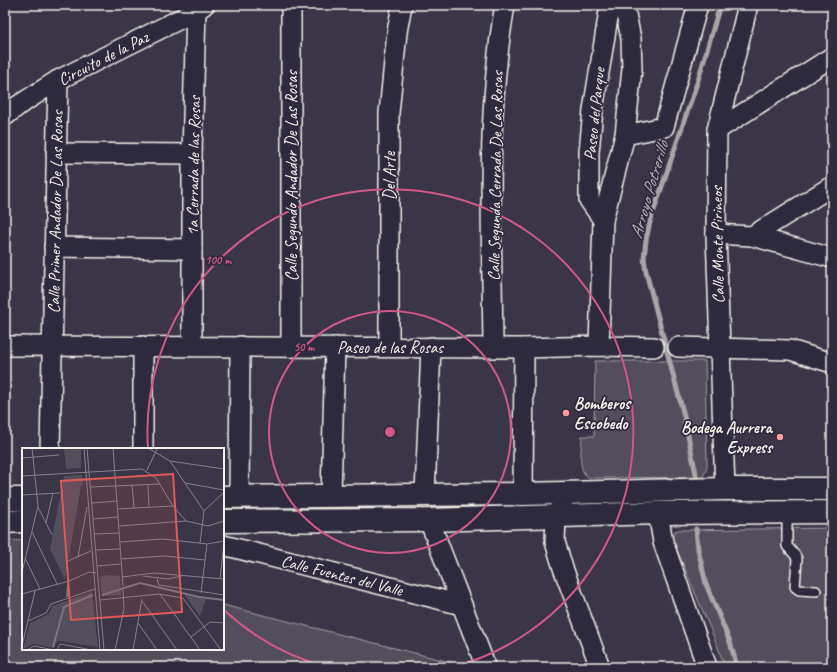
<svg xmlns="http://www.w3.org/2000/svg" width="837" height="672" font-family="Caveat,sans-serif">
<rect width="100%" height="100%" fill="#3b3647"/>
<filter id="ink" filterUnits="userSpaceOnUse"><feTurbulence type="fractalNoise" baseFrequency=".025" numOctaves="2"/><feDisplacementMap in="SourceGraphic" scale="8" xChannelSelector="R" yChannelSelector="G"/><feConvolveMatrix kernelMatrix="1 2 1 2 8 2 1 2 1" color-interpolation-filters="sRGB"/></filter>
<g filter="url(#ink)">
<g fill="#534e5c" stroke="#a4a0a2">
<path d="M595 361H705L707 467 703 477 590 478C576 472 582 449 582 436H594Z"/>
<polygon points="832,528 832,667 724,667 722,659 718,647 672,538 675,531 679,530"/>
<polygon points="5,540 23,541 23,649 223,649 223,605 470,667 31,667 5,660"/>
</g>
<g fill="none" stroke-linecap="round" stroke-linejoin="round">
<g stroke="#aaa6a7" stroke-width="5">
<polyline points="697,479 684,416 646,272 644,258 646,240 650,222 699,77 720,5"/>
<polyline points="696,529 698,549 706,584 730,642 737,667"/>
</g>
<g stroke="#f4f1e8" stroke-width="12">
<polyline id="lane" points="787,512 787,546 795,555 797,559 795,587 799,590 816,591"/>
</g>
<g stroke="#f4f1e8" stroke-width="22">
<g id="street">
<polyline points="291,5 291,347"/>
<polyline points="5,116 19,105 58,80 196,11 204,5"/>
<polyline points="717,130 832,57"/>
<polyline points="625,135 664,127 698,5"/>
<polyline points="56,153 192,154"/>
<polyline points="603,220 625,135 632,69 631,39 626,14 623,5"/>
<polyline points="716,234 752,236 832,258"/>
<polyline points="752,236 832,186"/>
<polyline points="54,247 192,249"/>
<polyline points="5,346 524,348 599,346 654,347"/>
<polyline points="143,346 143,449"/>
<polyline points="192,346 192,154 196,11"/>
<polyline points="599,346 603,220 589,200 589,152 593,110 610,5"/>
<polyline points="389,347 389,113 397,32 402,5"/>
<path d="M493 347C492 233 485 118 505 5"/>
<polyline points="678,347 790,350 832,363"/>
<polyline points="50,449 58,80"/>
<polyline points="725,489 716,234 717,130 748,5"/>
<polyline points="567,493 556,516 555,542 563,568 600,667"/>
<polyline points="425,494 431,347"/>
<polyline points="523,494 524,348"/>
<polyline points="331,496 335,347"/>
<polyline points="239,497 240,346"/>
<polyline points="658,513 663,542 707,667"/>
<polyline points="429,520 484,662"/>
<polyline points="223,545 462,605"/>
</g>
</g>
<g stroke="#f4f1e8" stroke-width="25">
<g id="secondary">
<polyline points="223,497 523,494 725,489 832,489"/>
<polyline points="5,499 23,499"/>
<polyline points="223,521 429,520 658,513 832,512"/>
<polyline points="5,522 23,521"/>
</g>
</g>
<use href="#lane" stroke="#2f2a3d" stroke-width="9"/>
<use href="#street" stroke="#2f2a3d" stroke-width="19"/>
<use href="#secondary" stroke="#2f2a3d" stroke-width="22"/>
</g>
</g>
<g fill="none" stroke="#d15985" stroke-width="2">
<circle cx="390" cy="432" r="121"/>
<path d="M327 667A243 243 0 0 1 224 610M148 449A243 243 0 1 1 453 667"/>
</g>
<g fill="#ff9aa2" stroke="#2f2a3d" stroke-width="1.5">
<circle cx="566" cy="413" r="4"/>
<circle cx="780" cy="437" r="4"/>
</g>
<g text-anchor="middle" stroke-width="3.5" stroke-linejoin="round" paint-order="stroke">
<g font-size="17" fill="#f4f1e8" stroke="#2f2a3d">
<text transform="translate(103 58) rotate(-27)" y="6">Circuito de la Paz</text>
<text transform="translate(594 114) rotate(-84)" y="6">Paseo del Parque</text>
<text transform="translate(193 166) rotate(-89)" y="6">1a Cerrada de las Rosas</text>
<text transform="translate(291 176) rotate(-90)" y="6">Calle Segundo Andador De Las Rosas</text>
<text transform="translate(389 176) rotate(-90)" y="6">Del Arte</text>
<text transform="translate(495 176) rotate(-89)" y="6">Calle Segunda Cerrada De Las Rosas</text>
<text transform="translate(55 212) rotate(-89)" y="6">Calle Primer Andador De Las Rosas</text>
<text transform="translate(717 245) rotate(-91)" y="6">Calle Monte Pirineos</text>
<text x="390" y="353">Paseo de las Rosas</text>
<text transform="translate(342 575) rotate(14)" y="6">Calle Fuentes del Valle</text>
</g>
<g font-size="17" font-weight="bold" fill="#f4f1e8" stroke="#2f2a3d" text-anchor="start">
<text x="574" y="409">Bomberos<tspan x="574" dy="20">Escobedo</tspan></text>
<text x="772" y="433" text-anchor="end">Bodega Aurrera<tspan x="772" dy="20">Express</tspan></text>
</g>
<g font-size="18" font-style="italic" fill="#b6b2b2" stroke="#2f2a3d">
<text transform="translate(649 190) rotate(-74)" y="6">Arroyo Potrerillo</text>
</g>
</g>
<g transform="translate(22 448)">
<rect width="202" height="202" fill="#3b3647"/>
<path d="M42 0H59V20L44 21ZM60 27 61 37 59 38 43 132 28 101 42 28ZM85 127 98 128 99 147 80 148 78 129ZM70 144 76 199 37 193 34 195 32 200 11 196 1 201 8 175 27 166 30 158ZM163 147 184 151 178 168 163 148Z" fill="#534e5c"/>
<path fill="none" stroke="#78747b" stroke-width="2" d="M80 147 118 135 177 149 202 152M45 149 46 135M31 199 42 159 71 147"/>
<path fill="none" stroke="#858187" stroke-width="1" d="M62 0 78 202M65 0 82 202M91 0 101 138M126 0 148 13 182 63M0 10 37 7M148 13 202 21M125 22 135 1M0 28 120 21 134 30 151 58 164 73 186 78 202 73M163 35 202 42M110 37 112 60M126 37 127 59M69 39 138 36M0 47 38 45M70 55 95 53M16 59 30 87M95 61 151 58M182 63 202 44M71 71 96 69M24 75 31 45M97 78 164 73M10 84 35 136M72 86 97 85M98 94 141 91 185 96 202 93M178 95 182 63M74 102 98 101M56 109 65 59M3 110 18 141M99 111 142 108 183 112M46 113 69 103M75 118 99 116M0 124 16 58 10 0M121 128 146 131 160 128M100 129 132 125 202 131M135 131 137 137 202 147M198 131 202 95M179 145 185 96M0 146 47 133 67 124 74 125M138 146 178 202M78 152 137 146 161 150 199 202M120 153 155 202M6 173 24 165 29 156 73 141M116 175 135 202M169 189 188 174 202 175M0 198 13 143M5 202 12 198 32 202M35 202 38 196 70 202M93 202 102 161 101 142M111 202 120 151"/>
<path fill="#de5a58" fill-opacity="0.15" stroke="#de5a58" stroke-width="2" d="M151 26 160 164 49 172 39 33Z"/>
<rect width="202" height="202" fill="none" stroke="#f4f1e8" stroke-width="2"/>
</g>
<circle cx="390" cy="432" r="6" fill="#d15985" stroke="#2f2a3d" stroke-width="2"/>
<g font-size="12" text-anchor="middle" font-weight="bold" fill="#d15985" stroke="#2f2a3d" stroke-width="3.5" stroke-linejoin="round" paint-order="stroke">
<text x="218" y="264">100 m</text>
<text x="304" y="351">50 m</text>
</g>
<rect width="837" height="672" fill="none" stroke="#2f2a3d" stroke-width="20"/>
<rect x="10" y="10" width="817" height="652" fill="none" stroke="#f4f1e8" stroke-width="1.5" filter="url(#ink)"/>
</svg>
